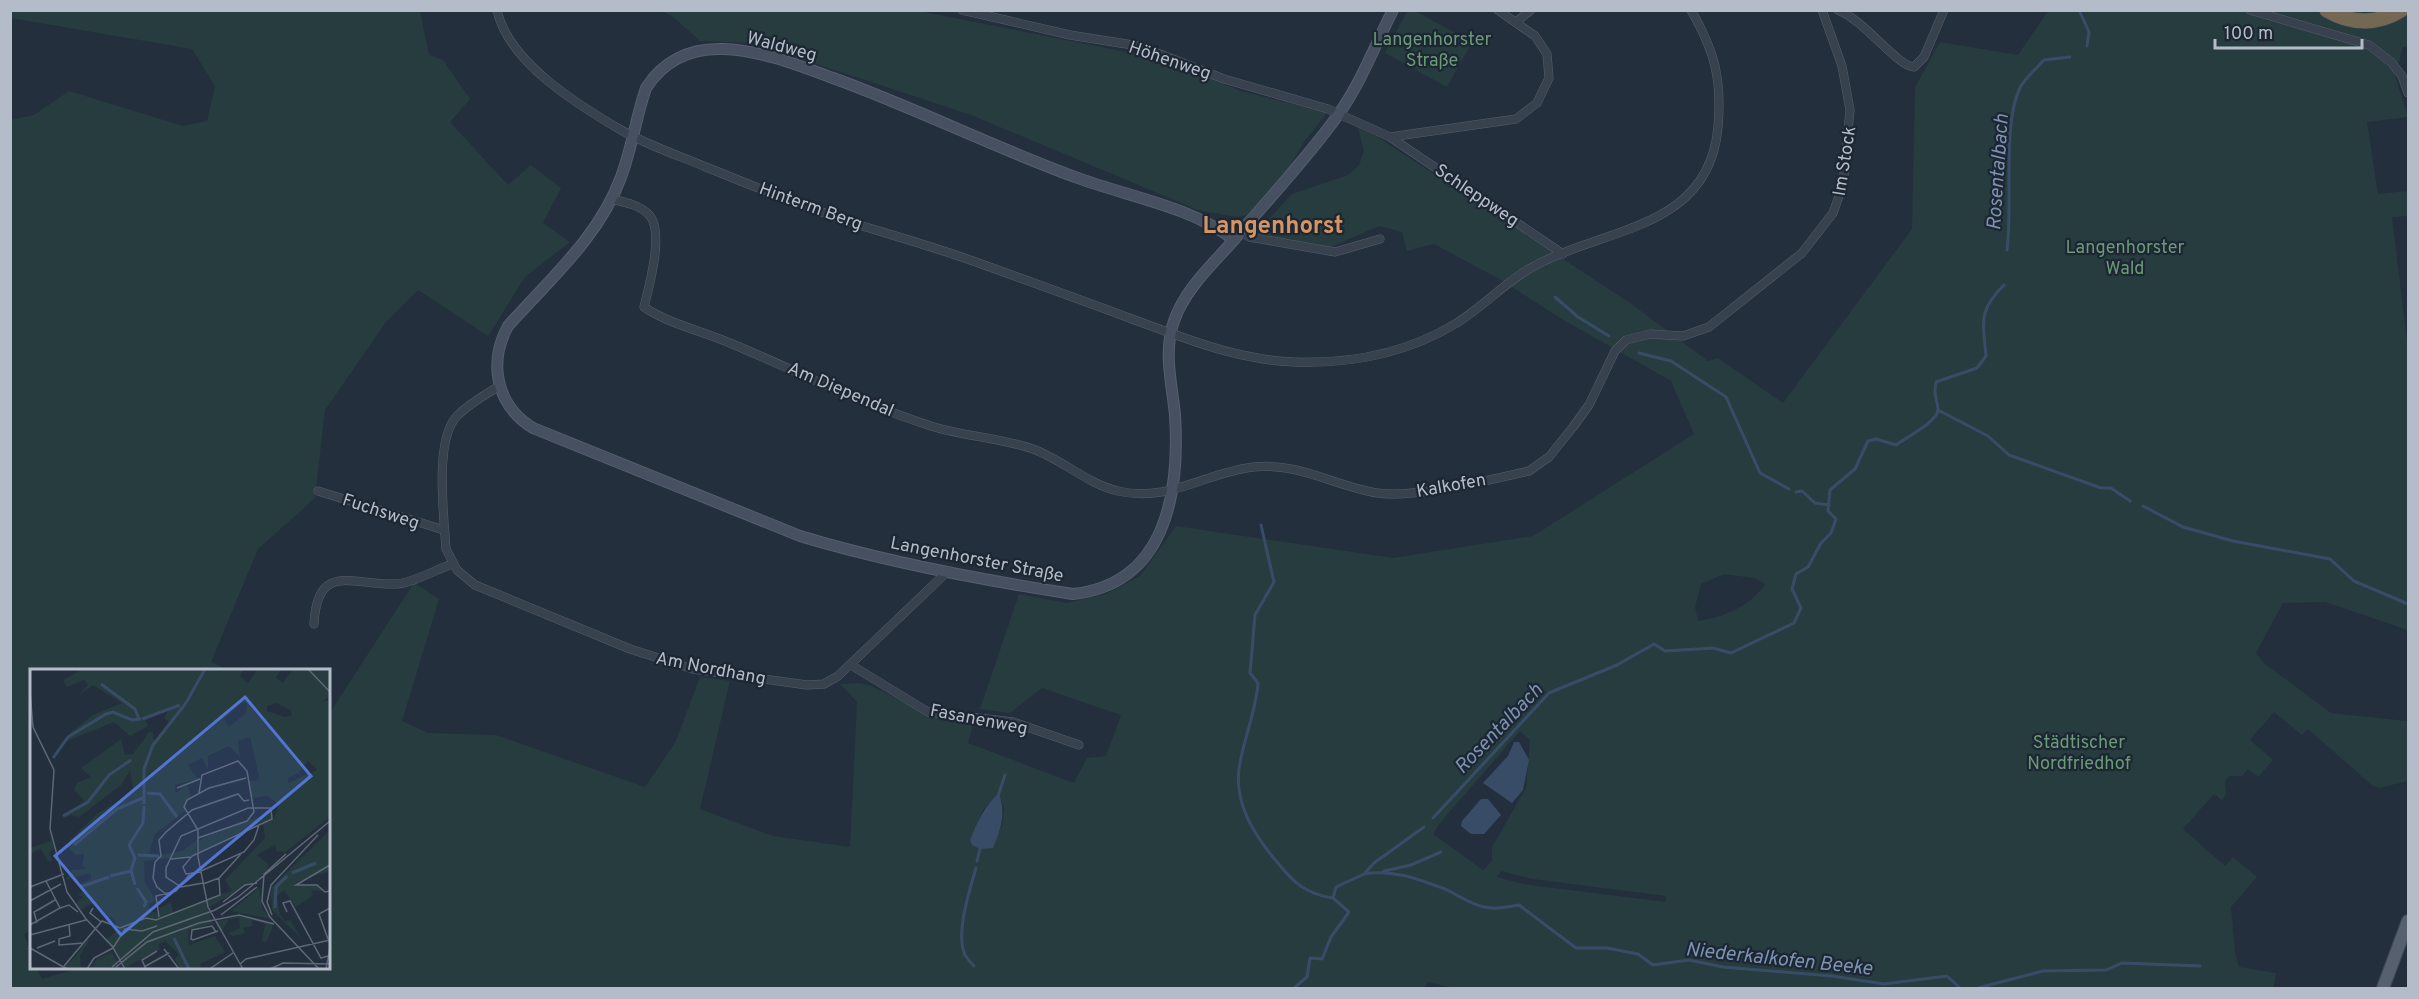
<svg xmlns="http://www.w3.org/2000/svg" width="2419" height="999" font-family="Overpass,sans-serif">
<rect width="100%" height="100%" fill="#242f3e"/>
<g fill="#263c3f" fill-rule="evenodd">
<path d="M11 10 420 11 429 55 443 60 470 99 450 122 508 185 531 165 561 188 543 223 570 242 525 277 488 336 418 290 386 322 325 410 315 498 258 549 211 662 228 670H32V928L24 935 31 953 32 968H37L42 979 79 968H328L329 714 414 583 439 599 402 721 428 733 496 735 645 787 676 741 700 677 730 681 700 809 773 836 850 847 857 702 840 684 859 683 871 686 934 717 974 721 968 743 1074 783 1087 758 1106 756 1121 715 1042 688 1010 713 980 709 1019 594 1067 603 1106 594 1140 576 1176 526 1393 558 1533 536 1694 434 1671 381 1560 318 1501 280 1434 244 1407 251 1402 232 1379 226 1331 247 1255 234 1292 194 1348 175 1359 165 1364 151 1358 128 1376 136 1630 303 1708 361 1718 358 1783 403 1912 229 1915 87 1940 42 2018 55 2048 11H2408V47H2403L2395 76 2408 117 2367 122 2378 194 2408 191V216L2392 217 2408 349V630L2325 602 2283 603 2256 653 2265 664 2331 713 2407 721 2408 781 2379 788 2373 786 2308 729 2302 735 2274 712 2250 740 2273 760 2258 777 2248 769 2242 776H2229L2225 781 2226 794 2222 800 2214 794 2183 829 2225 866 2233 857 2257 877 2231 907 2235 952 2239 967 2276 973 2273 988H1454L1428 982 1424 988H11V120L34 115 69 91 183 126 207 121 215 86 192 49 11 18ZM1724 574 1754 578 1765 584C1751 606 1722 618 1698 621L1695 607 1701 584ZM1520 731 1530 740 1526 788 1492 847V861L1483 870 1433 834 1439 824ZM999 794 1004 809 1002 827 970 840 983 810ZM1501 871 1533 879 1666 896V902L1523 884 1497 877Z"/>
<polygon points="661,11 919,11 1162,59 1241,91 1327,113 1304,142 1290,166 1247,215 1236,217 1198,210 971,115 753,43 700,41 672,16"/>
<polygon points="1407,11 1415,11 1472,42 1447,87 1385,53"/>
</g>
<g fill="#394c67">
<polygon points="1514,742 1519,742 1529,760 1523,790 1512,803 1483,783 1508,756"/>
<path d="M999 793C1006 815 1001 828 993 848L980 849 972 845 970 840C977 822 984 807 999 793Z"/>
<polygon points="1481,799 1488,799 1501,815 1484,834 1471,834 1461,826 1462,821"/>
</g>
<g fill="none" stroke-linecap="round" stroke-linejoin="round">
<g stroke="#394c67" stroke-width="3">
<polyline points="2079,10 2089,32 2087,46"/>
<path d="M2007 250C2013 205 2002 125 2020 88 2025 78 2037 68 2044 60L2070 57"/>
<polyline points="1555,297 1578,317 1609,336"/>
<polyline points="1639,353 1671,361 1726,397 1760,473 1789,489"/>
<polyline points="1938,410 1988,436 2009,455 2101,488 2111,488 2130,501"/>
<polyline points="1796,492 1802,491 1815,503 1829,505"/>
<polyline points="2143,506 2183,527 2233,541 2330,559 2354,581 2408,604"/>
<path d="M1261 525 1274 582 1255 615 1250 673 1258 683C1256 711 1245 735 1240 763 1232 801 1254 835 1277 862 1294 883 1306 894 1333 898"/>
<polyline points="998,796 1005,775"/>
<path d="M1433 818 1549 693 1617 665 1654 644 1665 651 1713 648 1731 653 1794 623 1801 608 1792 589 1796 574 1808 567 1821 543 1831 533 1836 519 1828 511 1830 490 1855 469 1868 441 1876 439 1896 445C1905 438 1939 421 1938 409 1937 397 1933 397 1936 382L1977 368 1986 356C1983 321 1978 311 2004 285"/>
<polyline points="977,861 981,845"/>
<polyline points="1384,871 1411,865 1441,852"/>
<path d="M1364 874C1393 869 1418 879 1445 889 1460 896 1474 907 1492 908 1500 909 1511 906 1519 905L1576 948H1607L1638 954 1653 965 1689 960 1723 967 1832 976 1884 984 1947 976 1960 988"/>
<path d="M974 966C971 963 967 958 965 955 955 934 970 889 976 868"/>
<polyline points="1294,988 1307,977 1310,958 1322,959 1331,937 1349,912 1333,898 1336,887 1364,874 1374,863 1424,827"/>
<polyline points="1978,988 2043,971 2106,970 2122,963 2200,966"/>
</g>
<g stroke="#565f6c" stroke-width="9">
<g id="street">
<path d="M497 10C508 62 578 105 621 130 647 145 677 155 706 167 755 187 805 207 856 224 895 236 934 247 973 261 1026 280 1079 299 1132 319 1184 338 1237 360 1294 362 1350 364 1407 353 1455 324 1482 308 1503 284 1529 269 1601 227 1709 232 1718 127 1722 79 1715 52 1691 10"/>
<polyline points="962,10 1070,35 1139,46 1224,79 1328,109 1390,137 1516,119 1537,103 1549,78 1547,54 1535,36 1498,10"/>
<path d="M1838 10C1864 20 1897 66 1914 67L1924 57 1944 10"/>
<polyline points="2250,10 2369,45 2391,62 2402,76 2408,93"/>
<polyline points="1516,22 1531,10"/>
<polyline points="1390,137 1563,254"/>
<path d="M611 199C624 202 641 205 650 216 664 233 649 287 644 307 669 324 702 331 730 343 797 371 864 405 934 427 965 436 998 438 1030 448 1061 458 1085 483 1118 491 1169 503 1206 472 1254 467 1299 462 1334 486 1377 493 1411 499 1493 479 1529 471L1549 457 1573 427 1589 405 1615 351 1626 340 1650 334 1683 336 1709 327 1802 253 1833 213 1843 185 1850 110 1842 66 1822 10"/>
<polyline points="1241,231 1249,237 1335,252 1380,239"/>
<path d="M499 386C484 396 469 403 457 416 434 440 444 516 446 549L457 570 475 585 630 649 693 669 807 685 824 684 838 676 948 571"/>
<polyline points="318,491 444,530"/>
<path d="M314 624C317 560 355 586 396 584 413 583 435 570 452 564"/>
<polyline points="851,665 928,712 1013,722 1079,745"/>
</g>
</g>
<g stroke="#565f6c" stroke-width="12">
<path id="secondary" d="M1234 240C1190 206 1129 197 1078 178 995 148 916 108 833 78 798 65 760 50 723 49 690 48 664 60 646 88 636 117 632 148 621 177 600 236 549 280 508 326 488 363 496 405 533 428L800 536C889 563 982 580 1073 594 1166 584 1180 493 1175 415 1172 384 1163 352 1174 321 1185 289 1212 265 1233 241 1268 199 1306 160 1338 115 1361 83 1375 45 1393 10"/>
</g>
<g stroke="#414a57" stroke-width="14">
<polyline id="primary" points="2383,988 2408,921"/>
</g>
<g stroke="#434c59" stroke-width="16">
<path id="highway" d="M2327 10C2351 24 2377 25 2401 10"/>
</g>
<use href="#street" stroke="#38414e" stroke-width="8"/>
<use href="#secondary" stroke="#465061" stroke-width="10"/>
<use href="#primary" stroke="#56606e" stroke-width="12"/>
<use href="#highway" stroke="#746855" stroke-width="15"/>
</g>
<g text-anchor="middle" stroke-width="4.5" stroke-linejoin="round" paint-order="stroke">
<g font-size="18" fill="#6b9a76" stroke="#1d2633">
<text x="1432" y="45">Langenhorster<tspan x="1432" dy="21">Straße</tspan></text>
<text x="2125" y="253">Langenhorster<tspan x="2125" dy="21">Wald</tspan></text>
<text x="2079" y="748">Städtischer<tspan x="2079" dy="21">Nordfriedhof</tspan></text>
</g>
<g font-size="18" fill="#b4bcc9" stroke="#1d2633">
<text transform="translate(782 46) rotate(15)" y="6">Waldweg</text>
<text transform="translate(1170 60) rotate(19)" y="6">Höhenweg</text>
<text transform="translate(1844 161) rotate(-81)" y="6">Im Stock</text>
<text transform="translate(1477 195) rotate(34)" y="6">Schleppweg</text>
<text transform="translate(811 206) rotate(20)" y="6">Hinterm Berg</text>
<text transform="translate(841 389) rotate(23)" y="6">Am Diependal</text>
<text transform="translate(1451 485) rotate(-10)" y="6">Kalkofen</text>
<text transform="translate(381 511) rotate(18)" y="6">Fuchsweg</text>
<text transform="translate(977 559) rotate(11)" y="6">Langenhorster Straße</text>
<text transform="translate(711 668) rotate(11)" y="6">Am Nordhang</text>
<text transform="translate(979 719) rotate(11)" y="6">Fasanenweg</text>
</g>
<g font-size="20" font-style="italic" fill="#7c92b1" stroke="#1d2633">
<text transform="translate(1997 172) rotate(-86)" y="7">Rosentalbach</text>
<text transform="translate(1498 728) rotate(-46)" y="7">Rosentalbach</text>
<text transform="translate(1779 958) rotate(6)" y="7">Niederkalkofen Beeke</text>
</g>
<g font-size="24" font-weight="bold" fill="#d59563" stroke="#1d2633">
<text x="1273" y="233">Langenhorst</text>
</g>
</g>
<g transform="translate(30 669)">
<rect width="300" height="300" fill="#242f3e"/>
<path d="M53 0H214L210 7 218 14 228 0H251L246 9 253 14 263 0H300V27L293 32H300V148L253 185 254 182 247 183 245 176 227 186 239 196 232 208 179 238 176 230 202 222 195 211 235 169 233 155 244 149 249 135 237 127 224 129 220 125V112L228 111 229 107 220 68 208 72 210 88 199 77 178 87V101L172 89 158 96 168 110 145 116 146 124 157 115 161 127 155 133 154 143 125 165 119 184 124 187 152 182 167 171 166 186 114 192 115 214 126 231 119 235 120 242 128 244 130 239 141 233 143 244 175 231 183 255 158 261 159 276 185 267 195 283 170 295 171 300H150L145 290 149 285 135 272 128 276 130 280 96 298 76 270 89 261 84 256 86 253 81 248 75 250 78 247 67 236 60 235 51 241 46 234 53 228 48 225 52 223 50 216 61 210 60 204 36 211 42 201 55 200V197H52L54 185 46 186 36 177 41 170 68 144 104 123 100 102 91 116 49 148 42 146 32 150 54 132 44 121 47 114 61 108 51 99 91 70 95 86 103 85 119 63H123L124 74 140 53 134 49 139 41 115 51 118 57 100 67 84 53 35 73 39 65 63 46 92 34 63 16 47 27 58 16 54 11 37 18 33 11ZM213 33 217 35 216 44 199 58 194 50ZM246 34 260 41 262 46 255 48 237 42V37ZM278 92 287 101 258 114V109L269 104ZM242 143V149L169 185V172L173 169ZM300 161 297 167H300V202L265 214 287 216 292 222 281 221 283 226 266 238 254 221 247 227 250 246 256 253 260 251 271 269 242 241 241 227 239 234 242 218ZM20 169 25 180 19 183 22 192 18 193 11 180 0 185V179L21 172ZM229 219 232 240 241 250 201 242ZM210 247 241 255 260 273 243 257 237 272 232 273 235 255 222 251V257L213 259 215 264 203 267 198 264 210 259 209 249 199 250 191 264 185 253ZM57 271 59 272 50 286 51 300H23L32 299 46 287ZM82 283 91 300H60L67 290Z" fill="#263c3f" fill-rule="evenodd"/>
<path fill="none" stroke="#394c67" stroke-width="3" d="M71 15 105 40 109 50M112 50 150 36M23 89 38 68 76 45 83 43 102 51 111 50M117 124 130 125 147 148M114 135V100L123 76 156 34 175 0M33 147 58 133 79 106 101 91M44 176 87 140 115 128M108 186 129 187M262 204 286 194M80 207 101 202M105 216 101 201 105 189 99 176 113 154 114 137M50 218 79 208M107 219 116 233 114 238M245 239 246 218 257 207M144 269 159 300"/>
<path fill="none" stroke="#5e6776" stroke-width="1.5" d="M278 0 300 23M0 22 3 58 24 101 20 160 37 223 56 250 82 277 95 300M147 119 170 110M168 169 217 152 224 143 217 102 208 92 172 106 169 124M256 185 234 205 232 232 240 248 289 300M141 190 160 188M300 196 266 216H287L295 223 300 222M171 202 214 183 224 171 229 156M171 203 156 205 153 198 162 187 242 150 241 139H218L151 167 136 199V208L151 218 173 214M173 215 189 209 211 185M0 218 34 205M137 226 127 218 123 209 125 193 131 187 129 171 136 163 162 141 208 125 214 132 219 131M0 232 31 215M193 233 215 216 227 214M30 239 39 236 48 243M63 239 60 244 71 253M8 241 25 231M257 243 253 234 260 232 291 289 298 287M191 246 227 218M242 246 237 233 241 216 288 166M129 248 126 227 146 222 160 205M7 254 4 243 20 234M39 255 40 267 29 270V276L54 274M0 256 30 239 16 212M186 263 182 257 162 261 161 270 163 271 188 262M0 266 56 251M298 270 289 245 300 239M0 279 37 300M7 279 25 272M83 279 95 260 112 262 127 257M134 280 149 300M210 295 216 290 300 271M34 297 72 252 90 259 116 249 126 251 190 226 189 209M82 298 123 263 185 241 208 228 300 152M86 298 117 273 169 254 209 246 244 255M114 298 139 284M181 299 203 284M57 300 64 289 83 279M116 300 112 291 127 282M213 300 178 238 168 188V161L154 138 157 131 179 119 216 109M240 300 253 294 300 295M296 300 300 279"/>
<path fill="#5274d3" fill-opacity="0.15" stroke="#5274d3" stroke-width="3" d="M215 28 281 107 91 266 25 187Z"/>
<rect width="300" height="300" fill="none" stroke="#b4bcc9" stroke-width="3"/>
</g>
<rect width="2419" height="999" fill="none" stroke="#b4bcc9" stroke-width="24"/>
<path d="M2215 39v9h147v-9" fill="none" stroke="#b4bcc9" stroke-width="3"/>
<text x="2224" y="39" font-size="18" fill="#b4bcc9" stroke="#1d2633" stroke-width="4.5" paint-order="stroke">100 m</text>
</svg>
